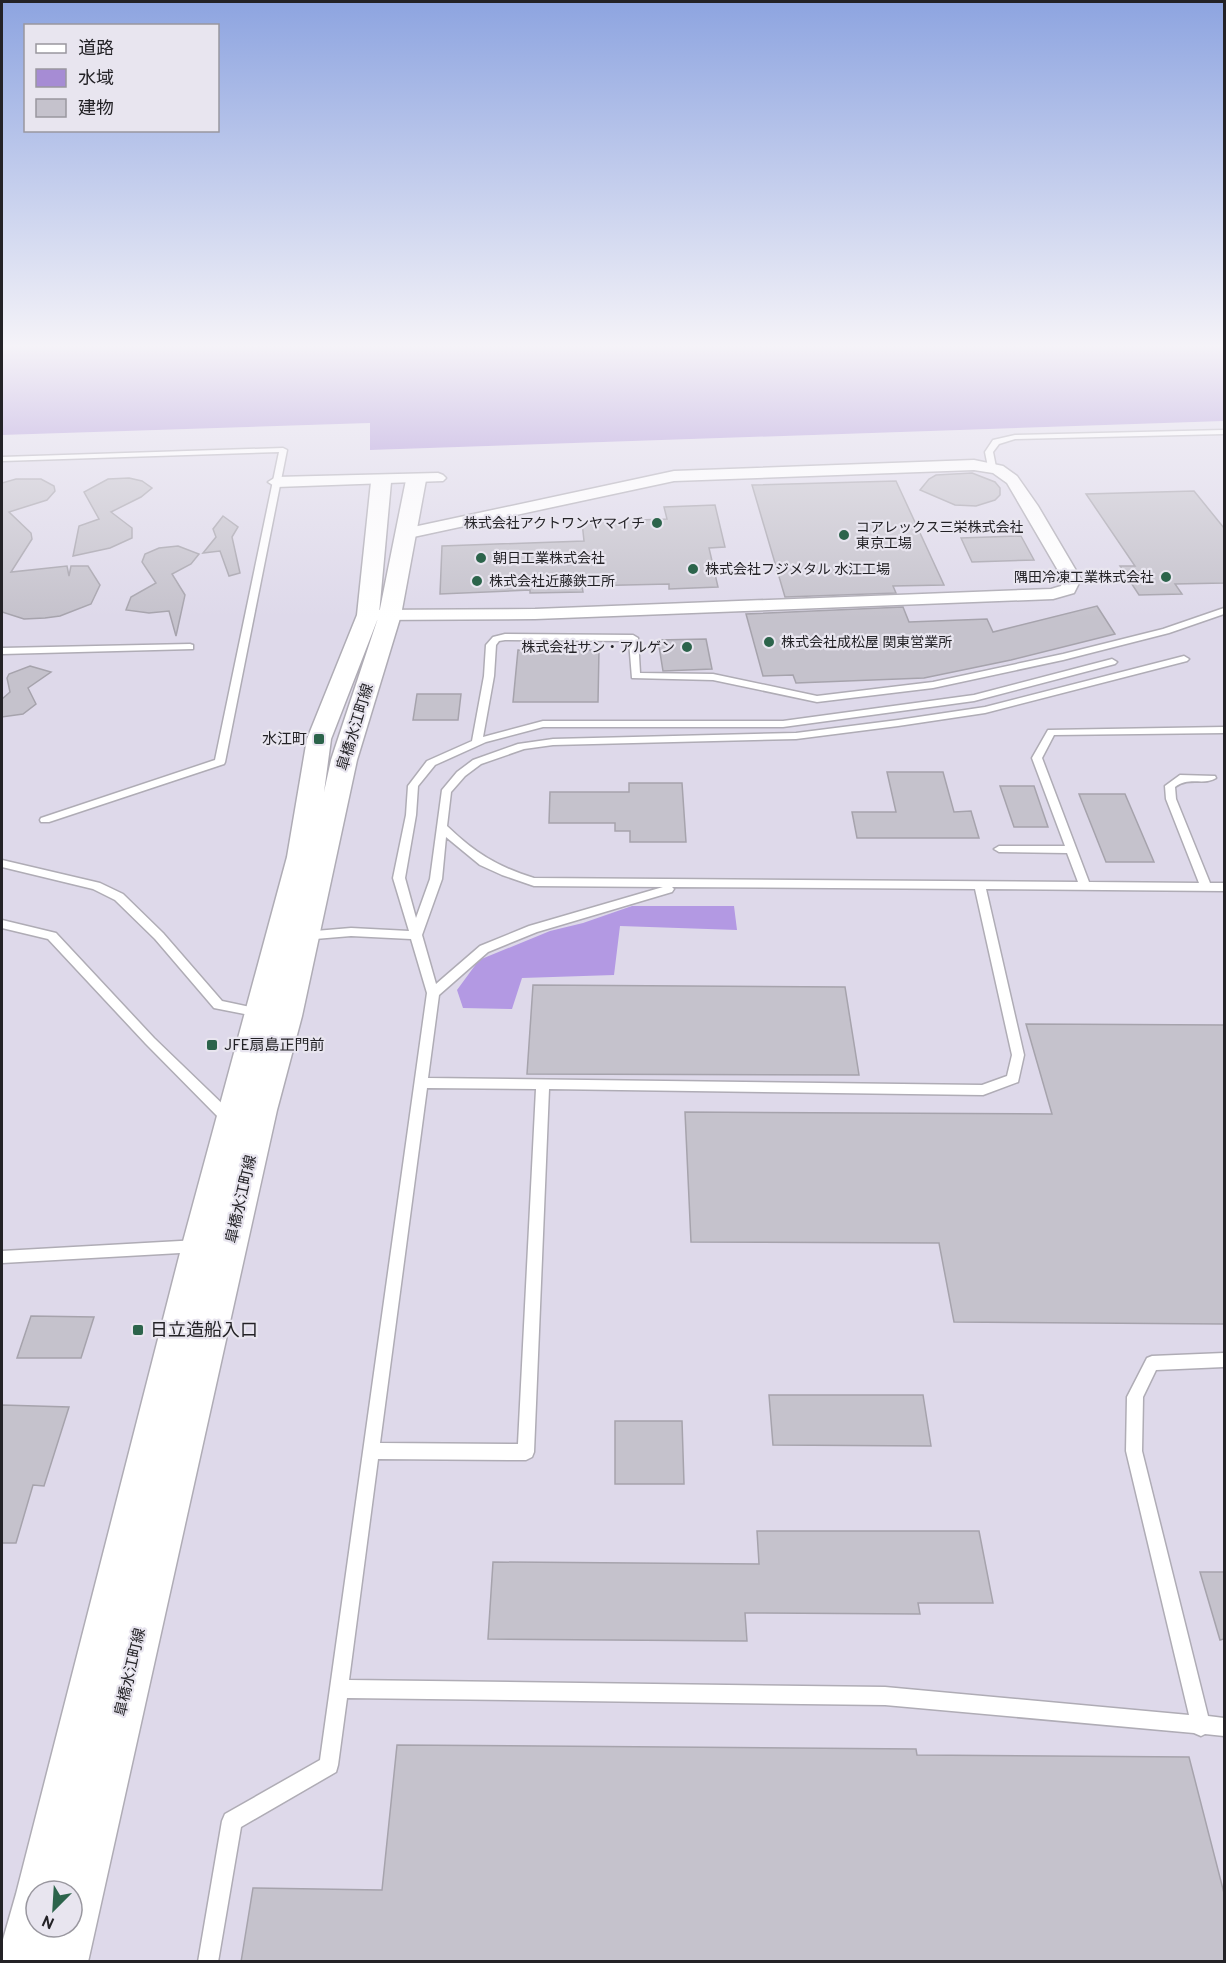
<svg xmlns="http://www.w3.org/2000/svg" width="1226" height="1963" font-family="Overpass,'Noto Sans JP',sans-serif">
<rect width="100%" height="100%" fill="#e8e5ef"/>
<path fill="#ded9ea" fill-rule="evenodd" d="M1224 421V1961H2V435L370 423V450ZM36 1891H72V1927H36Z"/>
<polygon fill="#b399e3" points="632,906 734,906 737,930 620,926 614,975 522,978 512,1009 463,1008 457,990 479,960 550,931 583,923"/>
<polygon fill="#a68cd4" points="2,344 1224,344 1224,421 370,450 370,423 2,435"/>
<g fill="#c5c2cc" stroke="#a6a3ac" stroke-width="1.5">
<polygon points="972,473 995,482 1000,488 1000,495 995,500 976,506 955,505 920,490 929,479 936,475"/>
<polygon points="129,478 142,481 152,488 141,497 111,512 132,528 132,538 110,548 73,556 79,526 99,519 84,492 108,479"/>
<polygon points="16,479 41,479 54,486 55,491 47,500 9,512 31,533 32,539 11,572 67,566 69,576 71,566 88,566 100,585 91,604 60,616 45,618 24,619 2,612 2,483"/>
<polygon points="896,481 944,585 893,586 896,593 785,597 752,485"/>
<polygon points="1194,491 1224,528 1224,583 1175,584 1182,594 1139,595 1120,566 1135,566 1086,494"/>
<polygon points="715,505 725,547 709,548 718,587 669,589 669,584 582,586 583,592 530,593 530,590 440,594 442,546 584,541 582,522 667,519 664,507"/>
<polygon points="223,516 238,527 232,537 240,573 229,576 220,551 203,553 216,537 213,529"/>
<polygon points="1021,536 1034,560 972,562 961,538"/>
<polygon points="178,546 199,554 191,564 172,574 185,595 176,636 169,611 149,613 126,610 131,597 156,583 142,562 145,554 159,548"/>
<polygon points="1097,606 1115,634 1011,660 924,678 796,683 793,675 763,676 746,614 903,607 909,622 987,619 993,632"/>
<polygon points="706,639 712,669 663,671 658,640"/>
<polygon points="518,650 599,650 598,702 513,702"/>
<polygon points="30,666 51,672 28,688 36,704 23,714 2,717 2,699 10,692 7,678 9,674"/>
<polygon points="417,694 461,694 458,720 413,720"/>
<polygon points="887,772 943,772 954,812 971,811 979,838 857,838 852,812 896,812"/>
<polygon points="629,783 682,783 686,842 630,842 630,831 615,831 615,823 549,823 550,792 629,792"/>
<polygon points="1000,786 1034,786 1048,827 1014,827"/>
<polygon points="1079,794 1125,794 1154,862 1106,862"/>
<polygon points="533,985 845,987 859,1075 527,1074"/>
<polygon points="1026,1024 1224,1025 1224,1324 954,1322 939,1243 691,1242 685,1112 1052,1114"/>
<polygon points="31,1316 94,1317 81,1358 17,1358"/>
<polygon points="769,1395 923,1395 931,1446 773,1445"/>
<polygon points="2,1405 69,1407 44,1486 33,1485 16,1543 2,1543"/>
<polygon points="615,1421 682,1421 684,1484 615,1484"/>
<polygon points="757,1531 979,1531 993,1603 918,1603 920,1614 745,1613 747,1641 488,1639 493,1562 759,1564"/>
<polygon points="1200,1572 1224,1572 1224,1639 1220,1640"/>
<polygon points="397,1745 916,1749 917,1755 1189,1757 1224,1893 1224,1962 241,1962 253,1888 382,1890"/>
</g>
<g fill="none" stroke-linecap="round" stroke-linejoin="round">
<g stroke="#afacb5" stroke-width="3">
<g id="service">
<polygon points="1224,430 1224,434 1015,439 999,444 993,452 996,467 992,469 988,467 985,452 993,440 1015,435"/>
<polygon points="283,448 287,450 225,762 224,764 49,822 41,822 40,820 41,818 215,760 279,452 2,461 2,457"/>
<path d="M1224 608V614L1169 633 1063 660 933 688 817 702 713 680 632 678 629 641 505 640 499 641 496 645 494 676 483 737 543 721H783L974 695 1112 659 1117 662 1115 664 974 701 783 727H543L486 742 435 765 418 786 416 815 405 878 416 918 430 879 442 790 457 772 473 760 518 744 553 739 796 733 898 720 985 707 1184 656 1189 659 1187 661 985 713 898 726 796 739 553 745 524 749 481 764 465 776 451 792 447 826C475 853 498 867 534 878L1078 882 1067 853 999 852 994 849 999 846H1065L1032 758 1048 730 1224 727V733L1054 735 1042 758 1089 882 1199 883 1166 799 1165 786 1180 775 1215 776 1216 778C1204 786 1189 776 1175 787L1176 799 1210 883H1224V891L986 889 1024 1055 1018 1082 983 1095 549 1089 534 1452 532 1457 526 1460 378 1459 349 1680 885 1687 1189 1715 1126 1451 1127 1397 1147 1358 1152 1356 1224 1353V1367L1156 1370 1143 1397 1142 1451 1208 1716 1224 1718V1736L1205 1734 1201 1736 1194 1733 885 1705 347 1698 338 1765 336 1772 241 1827 218 1962H198L222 1821 225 1814 320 1760 427 993 411 939 351 936 303 940 297 936 303 932 351 928 409 931 393 878 406 815 408 786 427 761 472 741 484 676 486 645 493 637 505 634 633 635 638 638 640 673 713 674 817 696 933 682 1063 654 1163 629ZM446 837 480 865 502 875 534 886 663 887 529 926 480 946 436 984 422 935 442 879ZM672 887 975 889 1012 1055 1007 1076 982 1085 428 1078 439 995 488 952 537 932 672 892 674 889ZM427 1088 536 1089 518 1444 380 1443Z"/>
<polygon points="190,644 193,645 193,649 2,654 2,648"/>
<polygon points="2,860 100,883 123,894 163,933 222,1001 264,1010 266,1013 264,1016 260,1017 214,1008 155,939 115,900 93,889 2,867"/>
<polygon points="2,920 56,933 154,1038 235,1116 237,1120 235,1124 230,1125 225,1124 146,1044 48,939 2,928"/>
<polygon points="198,1240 203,1242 205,1246 203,1250 198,1252 2,1263 2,1251"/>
</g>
</g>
<g stroke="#afacb5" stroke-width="3">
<g id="minor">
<polygon points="974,460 1003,466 1017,476 1038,506 1081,579 1074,593 1053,599 535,619 368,620 359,615 368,610 535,609 1051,589 1061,586 1063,579 1007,483 993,473 974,470 674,481 404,539 396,534 404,529 674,471"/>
<polygon points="438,473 443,475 446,478 443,481 276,487 268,482 276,477"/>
</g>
</g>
<g stroke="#afacb5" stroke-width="3">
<path id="tertiary" d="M416 474 426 480 401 615 357 760 302 1016 277 1110 88 1962H2V1943L16 1894 182 1245 287 857 307 739 357 615 371 482 381 476 391 482 379 614 406 480ZM378 618 331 760 324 792 331 739ZM36 1891H72V1927H36Z"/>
</g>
<use href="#service" fill="#fff" fill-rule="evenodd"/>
<use href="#minor" fill="#fff" fill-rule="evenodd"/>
<use href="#tertiary" fill="#fff" fill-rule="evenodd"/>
</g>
<linearGradient id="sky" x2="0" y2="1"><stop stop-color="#8da4e0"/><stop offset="0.56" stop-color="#f5f3f8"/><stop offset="1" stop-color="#f5f3f8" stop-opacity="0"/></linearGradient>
<rect width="1226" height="618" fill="url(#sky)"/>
<g fill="#2c644b" stroke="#e8e5ef" stroke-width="2">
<circle cx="657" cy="523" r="6"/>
<circle cx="844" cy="535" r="6"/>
<circle cx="481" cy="558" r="6"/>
<circle cx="693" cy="569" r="6"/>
<circle cx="1166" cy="577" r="6"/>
<circle cx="477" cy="581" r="6"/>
<circle cx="769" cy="642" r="6"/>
<circle cx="687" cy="647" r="6"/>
<rect x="313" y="733" width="12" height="12" rx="3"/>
<rect x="206" y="1039" width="12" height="12" rx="3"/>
<rect x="132" y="1324" width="12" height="12" rx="3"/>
</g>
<g text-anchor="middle" stroke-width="4.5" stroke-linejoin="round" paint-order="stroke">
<g font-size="14" fill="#232226" stroke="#e8e5ef" text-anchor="start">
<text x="645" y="528" text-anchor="end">株式会社アクトワンヤマイチ</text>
<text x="856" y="532">コアレックス三栄株式会社<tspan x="856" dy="16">東京工場</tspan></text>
<text x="493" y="563">朝日工業株式会社</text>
<text x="705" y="574">株式会社フジメタル 水江工場</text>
<text x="1154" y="582" text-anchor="end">隅田冷凍工業株式会社</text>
<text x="489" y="586">株式会社近藤鉄工所</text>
<text x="781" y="647">株式会社成松屋 関東営業所</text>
<text x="675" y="652" text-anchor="end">株式会社サン・アルゲン</text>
</g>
<g font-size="15" fill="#232226" stroke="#e8e5ef">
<text transform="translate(355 727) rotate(-73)" y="5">皐橋水江町線</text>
<text transform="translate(241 1199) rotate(-77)" y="5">皐橋水江町線</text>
<text transform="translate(130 1672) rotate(-77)" y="5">皐橋水江町線</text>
</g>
<g font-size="15" fill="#232226" stroke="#e8e5ef" text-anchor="end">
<text x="307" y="744">水江町</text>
<text x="224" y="1050" text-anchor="start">JFE扇島正門前</text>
</g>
<g font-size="18" fill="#232226" stroke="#e8e5ef" text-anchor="start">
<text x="150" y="1336">日立造船入口</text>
</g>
</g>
<rect width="1226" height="1963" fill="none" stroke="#232226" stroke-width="6"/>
<rect x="24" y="24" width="195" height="108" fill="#e8e5ef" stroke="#99979f" stroke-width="1.5"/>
<rect x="36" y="44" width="30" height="9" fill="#ffffff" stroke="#99979f" stroke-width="1.5"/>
<text x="78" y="54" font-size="18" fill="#232226">道路</text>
<rect x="36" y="69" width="30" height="18" fill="#a68cd4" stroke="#99979f" stroke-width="1.5"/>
<text x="78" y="84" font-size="18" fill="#232226">水域</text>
<rect x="36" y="99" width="30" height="18" fill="#c5c2cc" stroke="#99979f" stroke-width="1.5"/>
<text x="78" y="114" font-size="18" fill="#232226">建物</text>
<g transform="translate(54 1909) rotate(204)"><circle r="28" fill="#e8e5ef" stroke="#99979f" stroke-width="1.5"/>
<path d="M0-4.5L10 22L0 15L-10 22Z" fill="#2c644b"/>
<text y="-9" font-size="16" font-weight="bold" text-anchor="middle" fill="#232226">N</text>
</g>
</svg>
